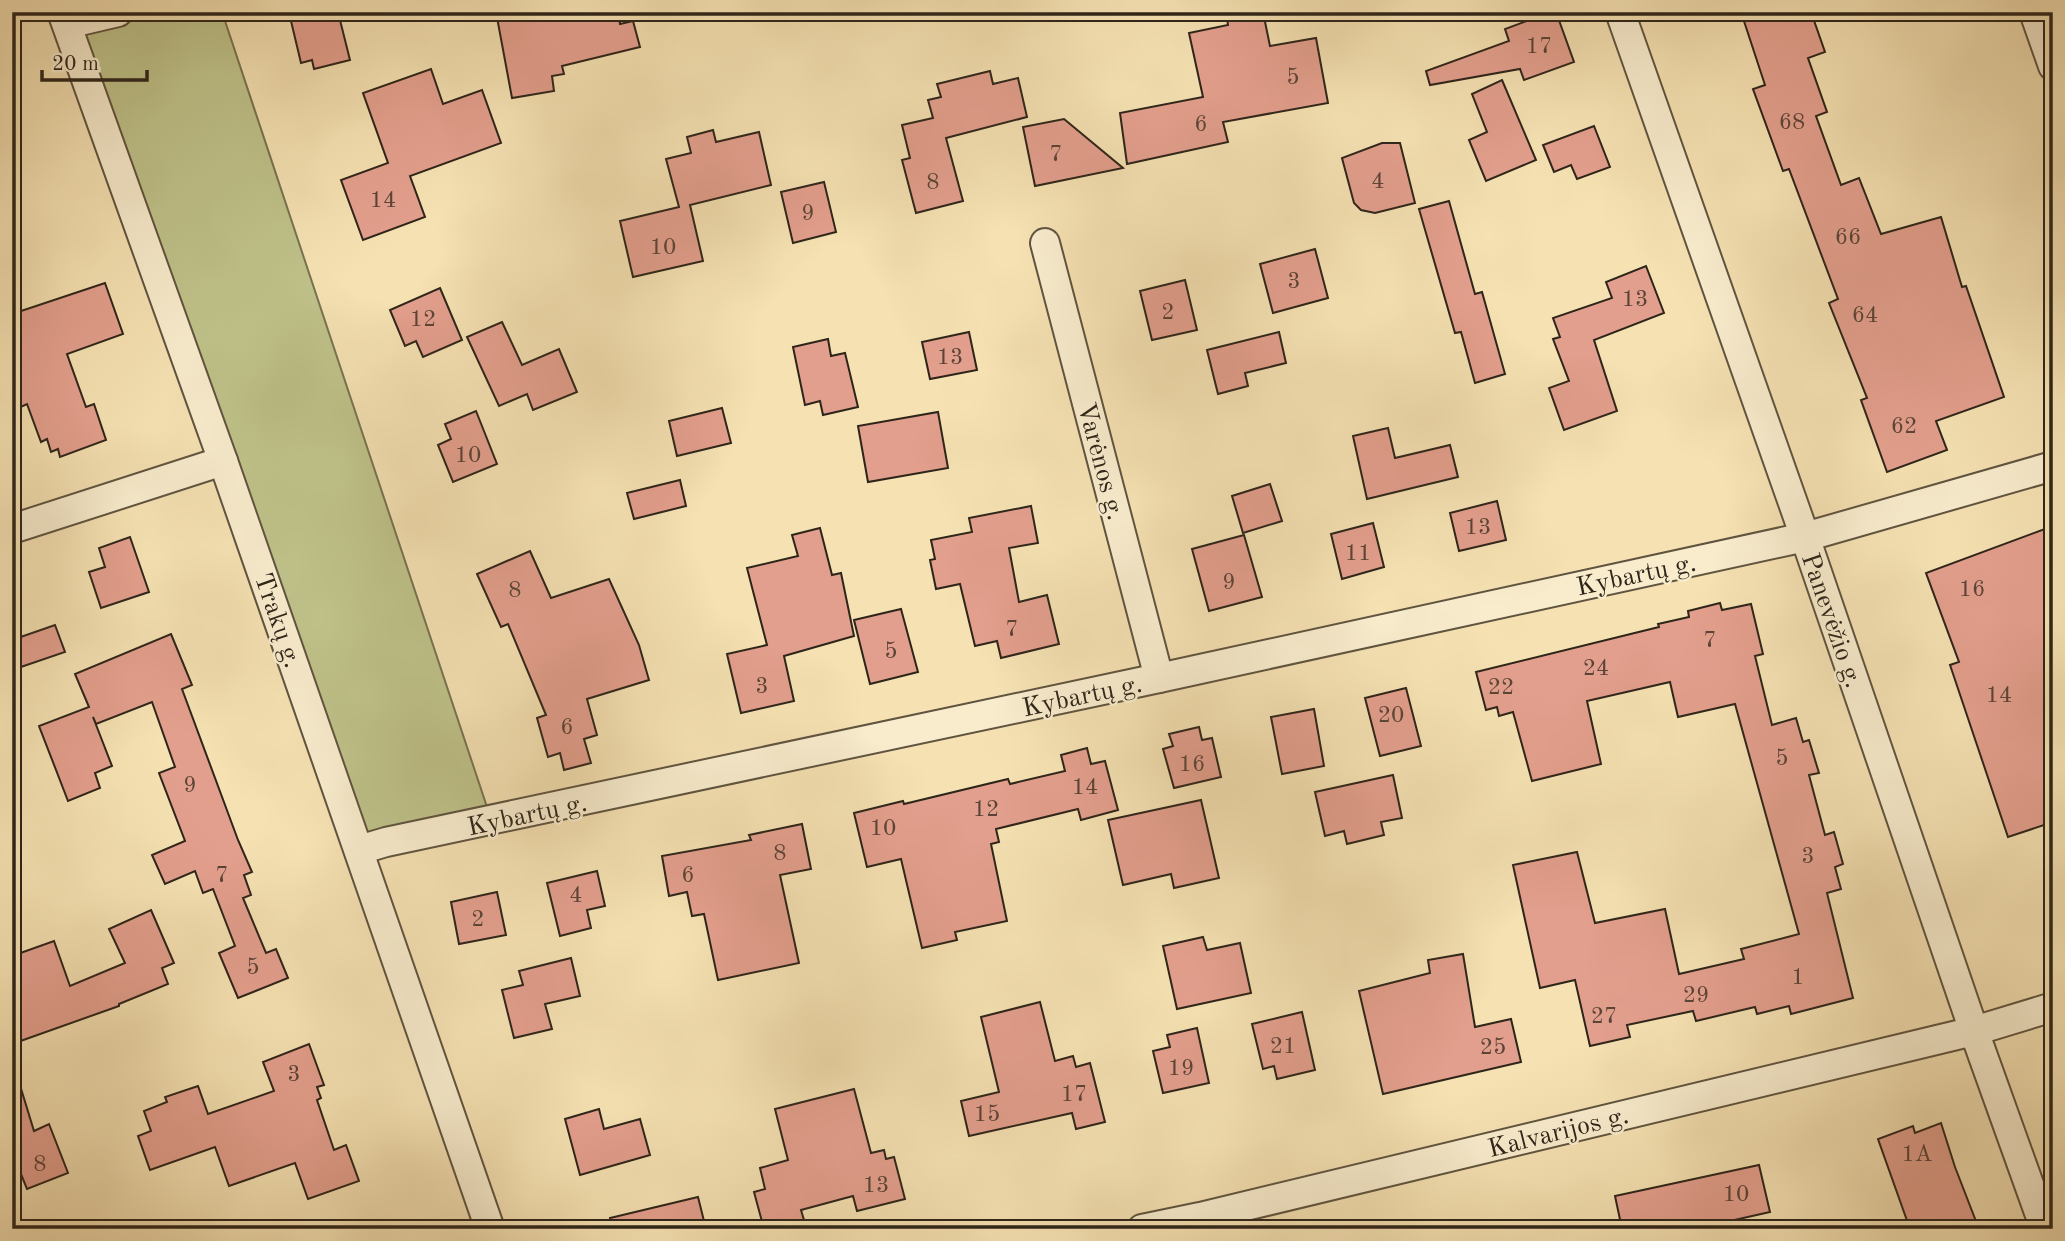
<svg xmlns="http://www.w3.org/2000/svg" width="2065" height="1241" font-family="'Old Standard TT',serif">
<rect width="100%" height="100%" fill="#f5e1b2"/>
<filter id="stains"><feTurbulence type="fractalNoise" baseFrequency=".00286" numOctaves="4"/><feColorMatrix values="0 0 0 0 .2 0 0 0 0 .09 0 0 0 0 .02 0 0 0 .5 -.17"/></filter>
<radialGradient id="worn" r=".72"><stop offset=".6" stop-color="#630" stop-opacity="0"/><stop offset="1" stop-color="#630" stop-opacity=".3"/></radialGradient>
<polygon fill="#bfc28a" stroke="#767452" stroke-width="2" points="118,12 222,12 492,822 359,850 67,24"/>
<g fill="#e39f8d" stroke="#2e251a" stroke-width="2">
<polygon points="307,12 338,12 350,60 314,69 312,60 301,63 291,21 308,17"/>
<polygon points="496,12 618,12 620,24 633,21 640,47 562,66 564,74 552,76 554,91 512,98"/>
<polygon points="1226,12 1263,12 1270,46 1316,38 1328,103 1223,122 1228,142 1127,164 1120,113 1203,97 1189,33 1228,25"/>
<polygon points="1551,12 1556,12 1574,62 1524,80 1520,69 1430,85 1426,71 1509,41 1505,29"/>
<polygon points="1741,12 1811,12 1825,52 1808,58 1827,112 1816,116 1841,185 1859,178 1881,234 1941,217 1962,287 1966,286 2004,397 1936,421 1947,450 1887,472 1861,400 1867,398 1829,303 1838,299 1789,169 1783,171 1753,89 1765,85"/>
<polygon points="431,69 443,104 482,90 501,143 410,176 425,217 363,240 341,180 388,163 363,93"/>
<polygon points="990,71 993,84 1018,78 1027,117 946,138 963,201 916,213 902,160 910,158 902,125 933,118 928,100 941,97 937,84"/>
<polygon points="1502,80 1536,160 1486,181 1469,140 1487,132 1472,94"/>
<polygon points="1064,119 1123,168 1035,186 1023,127"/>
<polygon points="1594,126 1610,167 1577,179 1571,165 1554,172 1543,145"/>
<polygon points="713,130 716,142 759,132 771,185 690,205 703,261 633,277 620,221 679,207 666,159 691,153 687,137"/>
<polygon points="1382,143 1400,143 1415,203 1375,213 1361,210 1354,203 1342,158"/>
<polygon points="824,182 836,232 793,243 781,192"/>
<polygon points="1449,201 1475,294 1482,292 1505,374 1475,383 1461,332 1455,333 1419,209"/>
<polygon points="1315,249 1328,298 1273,313 1260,264"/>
<polygon points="1646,266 1664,313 1594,340 1617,411 1564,430 1549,388 1569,381 1553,339 1560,337 1553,318 1612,298 1606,282"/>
<polygon points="1185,280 1197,330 1152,340 1140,291"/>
<polygon points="105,283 123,334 67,354 86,407 94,404 106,440 60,457 58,449 51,452 47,439 41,442 27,404 12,411 12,314"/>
<polygon points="440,288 462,340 423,357 416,341 405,346 390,310"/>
<polygon points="502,322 522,365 559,349 577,392 533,410 527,394 499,406 467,337"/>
<polygon points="969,332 977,370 930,379 922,342"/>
<polygon points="1279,332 1286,363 1245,373 1248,386 1218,394 1207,350"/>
<polygon points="828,339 831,356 845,353 858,407 823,415 820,401 805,405 793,347"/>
<polygon points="722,408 731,443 677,456 669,421"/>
<polygon points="476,411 497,464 453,482 438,445 451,439 445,424"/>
<polygon points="938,412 948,468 868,482 858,426"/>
<polygon points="1388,428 1395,458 1450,445 1458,477 1367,499 1353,436"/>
<polygon points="680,480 686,506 634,519 627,493"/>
<polygon points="1270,484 1282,521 1243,533 1232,496"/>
<polygon points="1497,501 1506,540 1459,551 1450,513"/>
<polygon points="1031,506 1038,543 1009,548 1019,602 1047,595 1059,644 1001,658 997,641 975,646 960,584 936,589 930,560 935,559 931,540 972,532 969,518"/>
<polygon points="1373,523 1384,567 1342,579 1331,534"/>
<polygon points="2053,526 2053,822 2008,837 1950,665 1959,662 1926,573"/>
<polygon points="820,528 832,575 841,573 854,636 784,656 794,701 741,713 727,654 767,645 747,568 798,556 792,535"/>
<polygon points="1244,535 1262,597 1209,611 1192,549"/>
<polygon points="130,537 149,592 101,608 89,572 105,567 99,548"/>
<polygon points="530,551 551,598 609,579 639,645 649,680 587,699 597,735 584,739 591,763 564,770 560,753 548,757 537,718 546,715 508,624 501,627 477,574"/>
<polygon points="1720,603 1722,610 1751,604 1763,654 1755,656 1772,725 1796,718 1803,742 1809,740 1819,773 1809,775 1825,835 1834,832 1843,864 1835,867 1841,889 1827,893 1853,998 1791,1014 1789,1006 1757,1014 1755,1007 1696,1021 1693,1011 1627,1025 1630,1037 1590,1046 1575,980 1540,988 1513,865 1577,852 1595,923 1665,909 1679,974 1744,959 1741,949 1799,934 1735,704 1678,717 1670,682 1587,701 1601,764 1532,781 1513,712 1499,716 1497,707 1486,710 1476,672 1659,627 1658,624 1689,617 1688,611"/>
<polygon points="901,609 918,672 870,684 854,620"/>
<polygon points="55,625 65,652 12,670 12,640"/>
<polygon points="171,634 192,685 182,689 238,840 252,872 244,875 251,895 243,898 266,953 276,949 288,978 238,998 219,953 235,946 213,889 203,893 195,871 165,884 152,855 185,841 159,773 175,767 152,702 96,724 93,717 112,766 95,773 100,788 68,801 39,726 89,707 75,674"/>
<polygon points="1406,688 1421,746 1380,756 1365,698"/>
<polygon points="1314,709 1324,766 1282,774 1271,717"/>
<polygon points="1199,727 1202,740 1212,738 1221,777 1174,788 1163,749 1173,746 1169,734"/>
<polygon points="1087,748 1091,764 1105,761 1118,810 1081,820 1078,809 996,829 999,842 991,844 1007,921 955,932 957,940 922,948 901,859 867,867 854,813 903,801 904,804 1008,779 1010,784 1065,771 1061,755"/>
<polygon points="1393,775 1402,818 1381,822 1384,835 1347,844 1344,831 1325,836 1315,792"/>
<polygon points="1201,800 1219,878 1174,888 1171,874 1123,885 1108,820"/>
<polygon points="802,824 811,869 780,875 799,963 718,980 704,914 692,916 687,892 669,896 662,856 751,840 749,835"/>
<polygon points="597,871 605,906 587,910 591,928 560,936 547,883"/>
<polygon points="497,892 506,935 459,944 451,902"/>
<polygon points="151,910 174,963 162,968 168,984 119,1004 119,1006 12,1044 12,956 54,941 70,986 125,963 109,929"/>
<polygon points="1203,937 1207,950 1240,943 1251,993 1177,1009 1163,946"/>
<polygon points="1463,954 1475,1027 1511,1019 1521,1062 1383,1094 1359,991 1430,973 1428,960"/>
<polygon points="571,958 580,996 545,1004 552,1029 514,1038 502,990 523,985 519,971"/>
<polygon points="1040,1002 1055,1061 1073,1056 1076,1067 1090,1063 1105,1122 1076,1129 1072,1113 969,1136 961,1101 999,1092 981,1017"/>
<polygon points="1302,1012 1315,1070 1277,1079 1274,1066 1263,1069 1252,1024"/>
<polygon points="1197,1028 1209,1083 1163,1093 1153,1051 1170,1047 1167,1035"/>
<polygon points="309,1044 324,1085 317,1087 321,1098 317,1100 334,1150 346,1145 359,1181 308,1199 295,1163 229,1186 215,1147 150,1170 138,1136 151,1131 144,1111 167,1102 165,1097 198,1086 208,1114 274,1091 263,1062"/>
<polygon points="19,1082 34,1131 49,1124 68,1173 27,1189 12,1152 12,1083"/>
<polygon points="854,1089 871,1153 884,1150 886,1159 894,1157 905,1199 857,1211 853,1196 801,1210 804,1220 772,1229 764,1229 754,1192 765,1189 760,1168 788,1160 775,1109"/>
<polygon points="599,1109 604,1129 640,1119 650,1155 580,1175 565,1119"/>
<polygon points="1941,1123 1955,1167 1979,1229 1910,1229 1878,1139 1913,1126 1915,1133"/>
<polygon points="1759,1165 1770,1212 1721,1223 1723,1229 1622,1229 1615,1196"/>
<polygon points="698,1197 706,1229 612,1229 610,1218"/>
</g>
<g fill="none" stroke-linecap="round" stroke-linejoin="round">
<g stroke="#605440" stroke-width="32">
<g id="street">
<polyline points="62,12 223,461 490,1229"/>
<polyline points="1620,12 1805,537 1974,1031 2045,1229"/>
<polyline points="2034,12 2053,66"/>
<polyline points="67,24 118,12"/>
<polyline points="1045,243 1159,678"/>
<polyline points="12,529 223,461"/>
<polyline points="359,850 386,842 1159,678 1805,537 2053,466"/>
<polyline points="1142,1229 1200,1217 1974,1031 2053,1007"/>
</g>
</g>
<use href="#street" stroke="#f8eccd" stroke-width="28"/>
</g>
<g text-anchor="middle" stroke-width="5" stroke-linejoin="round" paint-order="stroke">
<g font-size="23" fill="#5b4437">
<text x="1539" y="53">17</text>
<text x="1293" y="84">5</text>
<text x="1792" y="129">68</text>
<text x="1201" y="131">6</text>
<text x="1056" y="161">7</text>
<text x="1378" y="188">4</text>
<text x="933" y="189">8</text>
<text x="383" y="207">14</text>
<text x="808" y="220">9</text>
<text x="1848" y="244">66</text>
<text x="663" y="254">10</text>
<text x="1294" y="288">3</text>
<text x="1635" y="306">13</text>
<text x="1168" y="319">2</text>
<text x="1865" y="322">64</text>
<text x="423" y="326">12</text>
<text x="950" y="364">13</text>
<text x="1904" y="433">62</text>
<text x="468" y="462">10</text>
<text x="1478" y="534">13</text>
<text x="1358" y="560">11</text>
<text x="1229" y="589">9</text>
<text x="1972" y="596">16</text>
<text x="515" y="597">8</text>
<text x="1012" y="636">7</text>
<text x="1710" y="647">7</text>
<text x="891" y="658">5</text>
<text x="1596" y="675">24</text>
<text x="762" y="693">3</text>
<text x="1501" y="694">22</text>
<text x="1999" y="702">14</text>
<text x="1391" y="722">20</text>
<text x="567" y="734">6</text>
<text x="1782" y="765">5</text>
<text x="1192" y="771">16</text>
<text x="190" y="792">9</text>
<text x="1085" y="794">14</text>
<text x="986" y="816">12</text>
<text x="883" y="835">10</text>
<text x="780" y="860">8</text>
<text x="1808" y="863">3</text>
<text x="222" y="882">7</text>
<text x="688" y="882">6</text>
<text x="576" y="902">4</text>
<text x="478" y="926">2</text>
<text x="253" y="974">5</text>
<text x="1798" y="984">1</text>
<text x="1696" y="1002">29</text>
<text x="1604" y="1023">27</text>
<text x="1283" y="1053">21</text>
<text x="1493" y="1054">25</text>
<text x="1181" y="1075">19</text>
<text x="294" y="1081">3</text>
<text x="1074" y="1101">17</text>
<text x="987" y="1121">15</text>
<text x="1917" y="1161">1A</text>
<text x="40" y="1171">8</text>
<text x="876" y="1192">13</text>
<text x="1736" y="1201">10</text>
</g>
<g font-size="26" fill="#2e251a" stroke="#f8eccd">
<text transform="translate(1102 461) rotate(75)" y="9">Varėnos g.</text>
<text transform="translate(1636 574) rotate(-12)" y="9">Kybartų g.</text>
<text transform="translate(279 620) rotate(71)" y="9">Trakų g.</text>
<text transform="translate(1833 620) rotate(71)" y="9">Panevėžio g.</text>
<text transform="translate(1082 695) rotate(-12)" y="9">Kybartų g.</text>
<text transform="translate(527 814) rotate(-12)" y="9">Kybartų g.</text>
<text transform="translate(1558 1131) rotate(-14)" y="9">Kalvarijos g.</text>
</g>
</g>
<rect width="2065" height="1241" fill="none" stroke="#f5e1b2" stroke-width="42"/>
<rect x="14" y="14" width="2037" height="1213" fill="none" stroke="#2e251a" stroke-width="3.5"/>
<rect x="21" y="21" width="2023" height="1199" fill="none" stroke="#2e251a" stroke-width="2"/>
<path d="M42 70v10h105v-10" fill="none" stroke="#2e251a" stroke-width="3.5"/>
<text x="52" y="70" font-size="21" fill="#2e251a" stroke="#f8eccd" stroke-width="5" paint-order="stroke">20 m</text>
<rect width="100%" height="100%" filter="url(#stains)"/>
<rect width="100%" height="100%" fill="url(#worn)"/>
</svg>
